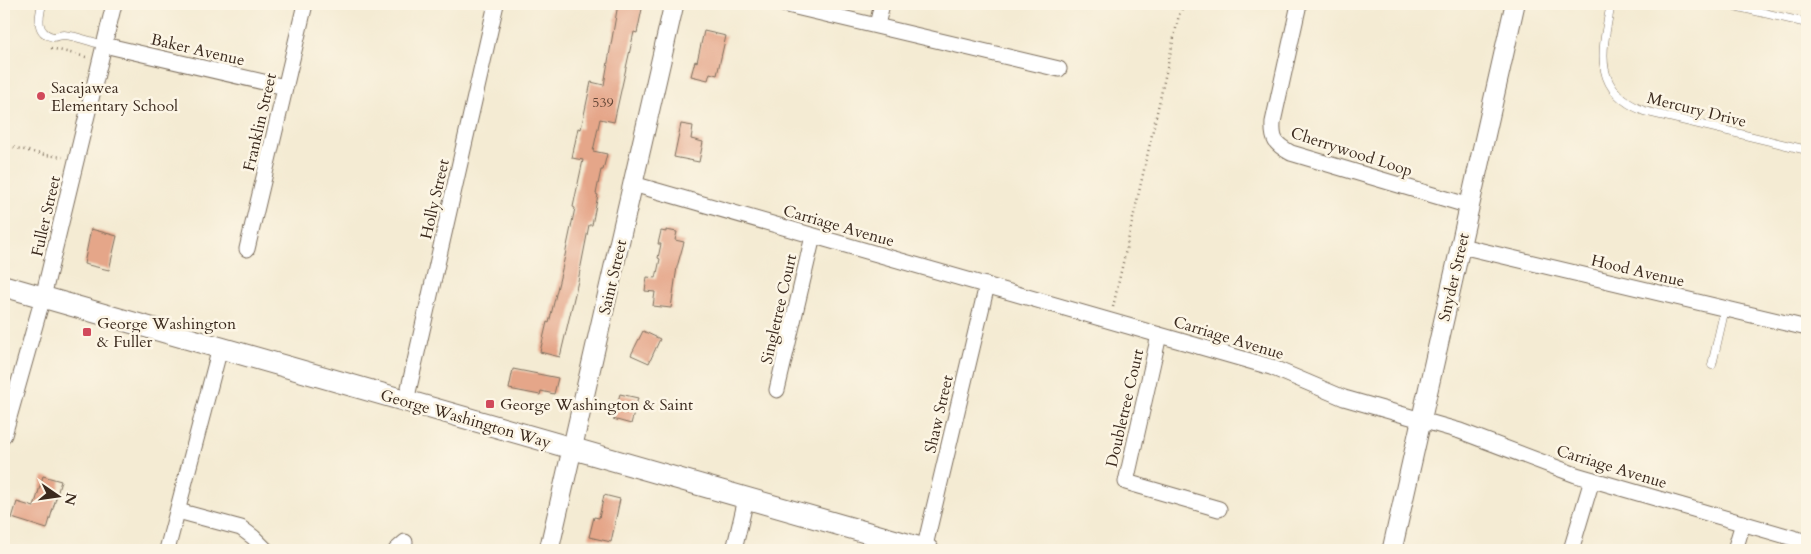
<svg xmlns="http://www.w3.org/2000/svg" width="1811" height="554" font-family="Cardo,serif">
<rect width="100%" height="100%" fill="#fcf5e5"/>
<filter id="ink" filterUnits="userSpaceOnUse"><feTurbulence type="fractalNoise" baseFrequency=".02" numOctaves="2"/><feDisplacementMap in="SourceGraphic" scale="10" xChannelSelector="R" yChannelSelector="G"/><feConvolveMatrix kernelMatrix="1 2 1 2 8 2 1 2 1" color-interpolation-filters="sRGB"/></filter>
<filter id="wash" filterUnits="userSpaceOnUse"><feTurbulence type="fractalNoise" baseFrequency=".0096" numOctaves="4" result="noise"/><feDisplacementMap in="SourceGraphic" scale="20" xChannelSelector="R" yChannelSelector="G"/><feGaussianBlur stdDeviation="1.12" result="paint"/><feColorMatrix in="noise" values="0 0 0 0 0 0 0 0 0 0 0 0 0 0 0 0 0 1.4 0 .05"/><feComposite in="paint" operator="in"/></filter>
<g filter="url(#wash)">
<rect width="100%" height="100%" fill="#f4ebd3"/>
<g id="blocks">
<g fill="#e5a689">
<polygon points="618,4 643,4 637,33 634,32 614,122 600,119 593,151 607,154 603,170 601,170 596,194 598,195 592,225 589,225 578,281 560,357 540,352 547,322 549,323 563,265 575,208 573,207 583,160 572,158 578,128 581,129 591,82 604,85"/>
<polygon points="704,31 726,36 717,75 710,73 708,80 691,76 695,61 697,62"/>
<polygon points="681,124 693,126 691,139 703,142 699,162 674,157"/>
<polygon points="91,229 117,236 109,270 84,264"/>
<polygon points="666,230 677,232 675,240 684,242 677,267 671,308 653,306 655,292 645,291 647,277 656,278 660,259 658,258 661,244 658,244 661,231 666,232"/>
<polygon points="643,331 660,339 649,363 631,355"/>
<polygon points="513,369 558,378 554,394 541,391 540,395 509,389"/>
<polygon points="620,394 638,398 631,424 613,419"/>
<polygon points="43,476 61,481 47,529 12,518 17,502 34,507"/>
<polygon points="604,495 620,499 611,542 589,537 594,517 599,518"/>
</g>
</g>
</g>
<g filter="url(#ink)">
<use href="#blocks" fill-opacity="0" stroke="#7c6e5d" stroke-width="1"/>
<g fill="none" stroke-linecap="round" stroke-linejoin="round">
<g stroke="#7c6e5d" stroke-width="9">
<g id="service">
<path d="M42 4C39 17 35 33 53 37 57 37 60 35 64 35 77 36 91 42 104 45"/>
<path d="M1611 4C1602 50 1591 90 1644 111L1807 150"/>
<polyline points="1726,4 1807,23"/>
<polyline points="1712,365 1725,308"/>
</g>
</g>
<g stroke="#7c6e5d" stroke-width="17">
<g id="minor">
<polyline points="783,4 1059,69"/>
<path d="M1299 4 1273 122C1272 140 1275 144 1291 153L1470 206"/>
<polyline points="877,25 882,4"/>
<polyline points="104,45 285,87"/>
<polyline points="633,184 1271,367 1344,398 1460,431 1576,475 1807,542"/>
<polyline points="1461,246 1807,328"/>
<polyline points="247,249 305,4"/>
<polyline points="1159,335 1126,482 1219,509"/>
<polyline points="777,390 813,236"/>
<polyline points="406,401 496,4"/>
<polyline points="4,435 43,297 114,4"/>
<polyline points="178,511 241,528 253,537 266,550"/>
<polyline points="167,550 220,348"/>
<polyline points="396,550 405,542"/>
<polyline points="734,550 746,499"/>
<polyline points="924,550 987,285"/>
<polyline points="1571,550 1592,480"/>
<polyline points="1735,550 1743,523"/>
</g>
</g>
<g stroke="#7c6e5d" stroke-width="21">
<g id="tertiary">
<polyline points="549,550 674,4"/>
<polyline points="1392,550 1515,4"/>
</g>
</g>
<g stroke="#7c6e5d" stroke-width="23">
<polyline id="secondary" points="4,286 928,550"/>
</g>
<g stroke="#7c6e5d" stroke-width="2.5" stroke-dasharray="1 4" stroke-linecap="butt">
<polyline points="51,48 86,57"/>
<polyline points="4,145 45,155 63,157"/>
<polyline points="1113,307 1179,15 1184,4"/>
</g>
<use href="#service" stroke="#fff" stroke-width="8"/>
<use href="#minor" stroke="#fff" stroke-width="15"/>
<use href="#tertiary" stroke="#fff" stroke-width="19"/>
<use href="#secondary" stroke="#fff" stroke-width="21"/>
</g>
</g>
<g fill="#d1495b" stroke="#fcf5e5" stroke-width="2">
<circle cx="41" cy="96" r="5"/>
<rect x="82" y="327" width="10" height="10" rx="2.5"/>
<rect x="485" y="399" width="10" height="10" rx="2.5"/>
</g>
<g text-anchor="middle" stroke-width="5" stroke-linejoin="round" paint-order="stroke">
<g font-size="14" fill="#664939">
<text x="603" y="107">539</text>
</g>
<g font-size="16" fill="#3b2a1e" stroke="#fcf5e5">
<text transform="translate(198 49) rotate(13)" y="6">Baker Avenue</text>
<text transform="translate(1697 109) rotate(14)" y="6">Mercury Drive</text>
<text transform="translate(259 122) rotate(-77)" y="6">Franklin Street</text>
<text transform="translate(1352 151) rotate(18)" y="6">Cherrywood Loop</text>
<text transform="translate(434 199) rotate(-77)" y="6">Holly Street</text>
<text transform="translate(45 216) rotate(-77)" y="6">Fuller Street</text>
<text transform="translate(839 225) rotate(16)" y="6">Carriage Avenue</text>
<text transform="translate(1638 270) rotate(13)" y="6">Hood Avenue</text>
<text transform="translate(612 277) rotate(-77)" y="6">Saint Street</text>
<text transform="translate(1453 277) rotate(-77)" y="6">Snyder Street</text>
<text transform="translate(778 309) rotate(-77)" y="6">Singletree Court</text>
<text transform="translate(1229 337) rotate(17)" y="6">Carriage Avenue</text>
<text transform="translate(1124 408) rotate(-77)" y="6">Doubletree Court</text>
<text transform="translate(938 414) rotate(-77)" y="6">Shaw Street</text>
<text transform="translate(466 418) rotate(16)" y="6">George Washington Way</text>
<text transform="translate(1612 466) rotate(17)" y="6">Carriage Avenue</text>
</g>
<g font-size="16" fill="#3b2a1e" stroke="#fcf5e5" text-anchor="start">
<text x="51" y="93">Sacajawea<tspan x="51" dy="18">Elementary School</tspan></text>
<text x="97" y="329">George Washington<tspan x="97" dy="18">&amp; Fuller</tspan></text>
<text x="500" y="410">George Washington &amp; Saint</text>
</g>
</g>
<rect width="1811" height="554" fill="none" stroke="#fcf5e5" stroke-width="20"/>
<g transform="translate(58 496) rotate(103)" stroke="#fcf5e5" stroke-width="4" paint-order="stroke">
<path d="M0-4L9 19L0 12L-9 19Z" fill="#3b2a1e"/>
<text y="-8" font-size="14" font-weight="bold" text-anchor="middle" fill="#3b2a1e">N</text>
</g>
</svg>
